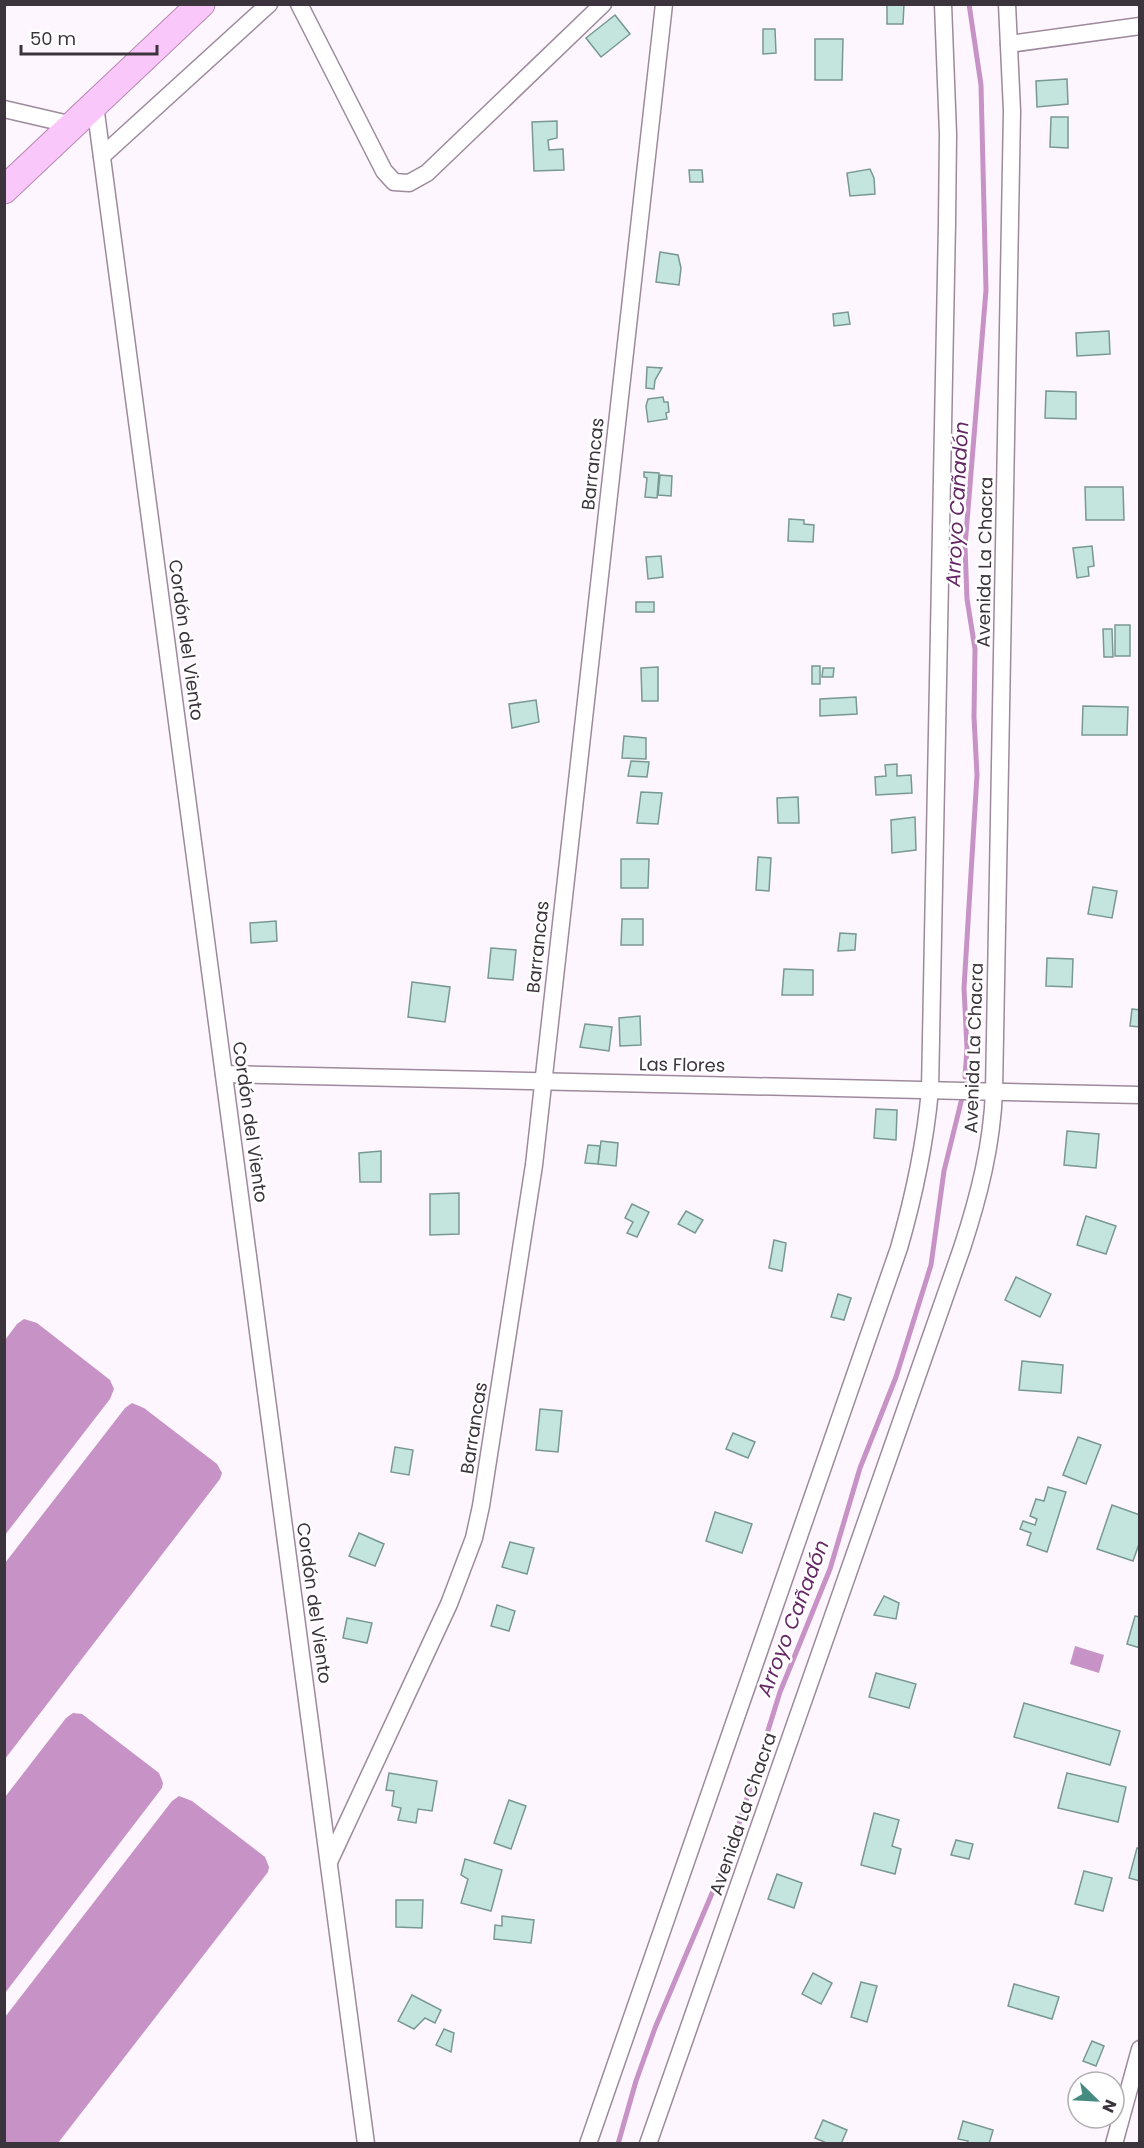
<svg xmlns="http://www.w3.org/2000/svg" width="1144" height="2148" font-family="Poppins,sans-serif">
<rect width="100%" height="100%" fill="#fef6fe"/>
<g fill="#c793c6">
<polygon points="24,1319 37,1323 110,1380 114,1389 110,1399 5,1535 5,1340 17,1324"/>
<polygon points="132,1403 144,1408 217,1464 222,1473 220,1479 5,1759 5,1563 125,1408"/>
<polygon points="1075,1646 1104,1655 1099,1673 1070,1664"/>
<polygon points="73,1713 82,1714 159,1773 163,1783 162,1788 5,1993 5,1797 66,1718"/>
<polygon points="179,1796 192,1801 265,1857 269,1867 268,1872 58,2143 5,2143 5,2017 172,1801"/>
</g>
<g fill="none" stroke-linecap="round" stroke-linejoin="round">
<g stroke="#c793c6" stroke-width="5">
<polyline points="965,1077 967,1048 964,988 977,775 974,717 975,649 967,599 965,546 986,290 981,85 969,4"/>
<polyline points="618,2144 636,2081 655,2028 732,1846 780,1692 830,1569 860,1468 896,1377 931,1265 944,1171 963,1094"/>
</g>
</g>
<g fill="#c4e4de" stroke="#799893" stroke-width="1.5">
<polygon points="887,4 904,4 903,24 887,24"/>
<polygon points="615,15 630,34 601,57 586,38"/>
<polygon points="763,29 775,29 776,53 763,54"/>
<polygon points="815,39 843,39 842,80 815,80"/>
<polygon points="1067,79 1068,104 1037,107 1036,81"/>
<polygon points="1051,117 1068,117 1068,148 1050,147"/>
<polygon points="557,121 557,138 548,140 549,150 563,149 564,170 534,171 532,122"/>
<polygon points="870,169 874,178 875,194 850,196 847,173"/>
<polygon points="689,170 702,170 703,182 690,182"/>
<polygon points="660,252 678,255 681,268 679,285 656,282"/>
<polygon points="848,312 850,324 834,326 833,314"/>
<polygon points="1109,331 1110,354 1077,356 1076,333"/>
<polygon points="647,367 662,368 655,380 654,389 646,388"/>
<polygon points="1046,391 1076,392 1076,419 1045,418"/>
<polygon points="663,397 664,402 668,402 669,412 666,413 667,419 648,422 646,406 648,399"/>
<polygon points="644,472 659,473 657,498 645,497 647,478 644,477"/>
<polygon points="660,475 672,476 671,496 658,495"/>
<polygon points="1085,487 1123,487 1124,520 1086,520"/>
<polygon points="789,519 804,520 804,524 814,525 813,542 788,541"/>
<polygon points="1092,546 1094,566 1088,567 1089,576 1077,578 1073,548"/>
<polygon points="661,556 663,577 648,579 646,557"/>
<rect x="636" y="602" width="18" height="10"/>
<rect x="1115" y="625" width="15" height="31"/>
<polygon points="1103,629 1112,629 1113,657 1104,657"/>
<rect x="812" y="666" width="8" height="18"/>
<polygon points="658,667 658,701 642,701 641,668"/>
<polygon points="823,668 834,668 833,677 822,677"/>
<polygon points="856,697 857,714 820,716 820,699"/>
<polygon points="536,700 539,722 512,728 509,704"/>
<polygon points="1083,706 1128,707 1127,735 1082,735"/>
<polygon points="624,736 646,738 646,759 622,758"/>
<polygon points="631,761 649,762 647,777 628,776"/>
<polygon points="897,764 897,776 911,775 912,793 876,795 875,777 886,776 885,765"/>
<polygon points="641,792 662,793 658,824 637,823"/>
<polygon points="798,797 799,823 778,823 777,798"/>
<polygon points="915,817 916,850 892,853 891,820"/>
<polygon points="758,857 771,858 769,891 756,890"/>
<polygon points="621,859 649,859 648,888 621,888"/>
<polygon points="1093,887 1117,891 1112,918 1088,914"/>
<polygon points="622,919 643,919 643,945 621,945"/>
<polygon points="276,921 277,941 251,943 250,923"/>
<polygon points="840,933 856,934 855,950 838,951"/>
<polygon points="491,948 516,950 513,980 488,978"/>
<polygon points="1047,958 1073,959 1072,987 1046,986"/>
<polygon points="784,969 813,970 813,995 782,995"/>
<polygon points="412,982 450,987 445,1022 408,1017"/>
<polygon points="1132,1009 1140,1010 1140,1027 1130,1026"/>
<polygon points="640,1016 641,1045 620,1046 619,1018"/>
<polygon points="585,1024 612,1027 609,1051 580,1047"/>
<polygon points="876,1109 897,1110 896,1140 874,1138"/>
<polygon points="1067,1131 1099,1134 1096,1168 1064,1165"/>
<polygon points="601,1141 618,1143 616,1166 598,1164"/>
<polygon points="588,1145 600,1146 598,1164 585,1163"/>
<polygon points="381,1151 381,1182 360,1182 359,1153"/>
<polygon points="459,1193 459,1234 430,1235 430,1194"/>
<polygon points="632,1204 649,1212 637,1237 627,1233 633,1222 625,1218"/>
<polygon points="686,1211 703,1220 695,1233 678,1224"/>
<polygon points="1086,1216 1116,1226 1106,1254 1077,1245"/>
<polygon points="774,1240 786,1243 782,1271 769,1268"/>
<polygon points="1016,1277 1051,1294 1040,1317 1005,1300"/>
<polygon points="838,1294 851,1298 844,1320 831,1317"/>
<polygon points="1022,1361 1063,1365 1061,1393 1019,1390"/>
<polygon points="540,1409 562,1411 558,1452 536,1450"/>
<polygon points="733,1433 755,1442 748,1458 726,1449"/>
<polygon points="1078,1437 1101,1445 1086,1484 1063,1475"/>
<polygon points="395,1447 413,1450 409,1475 391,1472"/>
<polygon points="1048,1487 1066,1492 1047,1552 1027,1545 1031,1533 1020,1529 1023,1521 1035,1525 1037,1519 1030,1516 1036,1499 1044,1501"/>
<polygon points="1112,1505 1140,1515 1140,1541 1133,1561 1097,1549"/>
<polygon points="715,1512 752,1524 742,1553 706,1541"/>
<polygon points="359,1533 384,1544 375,1566 349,1556"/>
<polygon points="510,1542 534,1548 527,1574 502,1567"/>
<polygon points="884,1596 899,1603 896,1619 874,1615"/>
<polygon points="497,1605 515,1611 509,1631 491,1626"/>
<polygon points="1135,1616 1140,1617 1140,1648 1127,1644"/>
<polygon points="347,1618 372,1623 367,1643 343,1638"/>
<polygon points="876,1673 916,1684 909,1708 869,1697"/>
<polygon points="1024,1703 1120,1731 1110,1765 1014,1737"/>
<polygon points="389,1773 437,1781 432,1811 418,1809 416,1823 398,1820 401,1808 392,1806 394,1791 386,1790"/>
<polygon points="1067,1773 1126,1787 1118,1822 1058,1808"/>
<polygon points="509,1800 526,1806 511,1849 494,1843"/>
<polygon points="874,1813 899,1820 892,1846 901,1849 895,1874 861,1865"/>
<polygon points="956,1840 973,1844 969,1859 951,1855"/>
<polygon points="1137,1848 1140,1848 1140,1881 1129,1878"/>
<polygon points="465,1859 502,1870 491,1911 461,1903 468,1879 461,1875"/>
<polygon points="1084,1871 1112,1878 1103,1911 1075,1904"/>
<polygon points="777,1874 802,1883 794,1908 768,1899"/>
<polygon points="396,1900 423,1900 422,1928 396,1927"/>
<polygon points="502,1916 534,1920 531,1943 494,1939 495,1925 502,1926"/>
<polygon points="813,1973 832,1983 821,2004 802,1994"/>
<polygon points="861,1982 877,1986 867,2022 851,2017"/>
<polygon points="1014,1984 1059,1997 1052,2019 1008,2006"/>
<polygon points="412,1995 441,2010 435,2023 425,2018 414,2029 398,2021"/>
<polygon points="444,2029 454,2033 451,2052 436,2045"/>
<polygon points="1092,2041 1104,2046 1096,2066 1083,2061"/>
<polygon points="823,2120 847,2130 841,2144 829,2144 815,2138"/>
<polygon points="963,2121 993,2130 989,2144 967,2144 968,2141 958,2139"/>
</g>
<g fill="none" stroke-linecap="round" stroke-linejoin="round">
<g stroke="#9d8a9c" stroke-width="19">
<g id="minor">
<polyline points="299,4 384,171 394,182 409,183 427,173 603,4"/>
<polyline points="1009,44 1140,26"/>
<polyline points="95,105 366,2144"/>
<polyline points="4,109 73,125"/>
<polyline points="102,156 269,4"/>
<polyline points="224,1074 1140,1095"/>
<polyline points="329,1862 449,1604 474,1538 481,1506 534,1165 664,4"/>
<path d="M588 2144 899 1248C914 1196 925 1144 930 1090L947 223 948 134 943 4"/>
<path d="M648 2144 962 1248C979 1196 992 1145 994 1091L1012 111 1007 4"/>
<polyline points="1114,2144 1140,2049"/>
</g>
</g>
<g stroke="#b68ab6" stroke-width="29">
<polyline id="trunk" points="4,190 201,4"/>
</g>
<use href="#minor" stroke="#fff" stroke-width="16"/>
<use href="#trunk" stroke="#fac7fa" stroke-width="27"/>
</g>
<g text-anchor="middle" stroke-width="5" stroke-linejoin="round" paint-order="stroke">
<g font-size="18" fill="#3c343c" stroke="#fff">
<text transform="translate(593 464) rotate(-84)" y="6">Barrancas</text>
<text transform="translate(985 562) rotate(-89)" y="6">Avenida La Chacra</text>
<text transform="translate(186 640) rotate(82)" y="6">Cordón del Viento</text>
<text transform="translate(538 947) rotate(-84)" y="6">Barrancas</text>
<text transform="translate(974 1048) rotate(-88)" y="6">Avenida La Chacra</text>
<text transform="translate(682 1065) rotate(1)" y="6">Las Flores</text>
<text transform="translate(250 1122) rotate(82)" y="6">Cordón del Viento</text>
<text transform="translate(474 1428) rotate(-81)" y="6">Barrancas</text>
<text transform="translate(314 1603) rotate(82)" y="6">Cordón del Viento</text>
<text transform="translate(743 1814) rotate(-71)" y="6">Avenida La Chacra</text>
</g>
<g font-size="20" font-style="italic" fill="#652766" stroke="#fff">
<text transform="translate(957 504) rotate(-87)" y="7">Arroyo Cañadón</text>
<text transform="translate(793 1618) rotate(-69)" y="7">Arroyo Cañadón</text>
</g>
</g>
<rect width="1144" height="2148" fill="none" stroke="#3c343c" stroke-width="12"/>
<g transform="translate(1096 2100) rotate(114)"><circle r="28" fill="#ffffff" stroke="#b1aeb1" stroke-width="1.5"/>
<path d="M0-4.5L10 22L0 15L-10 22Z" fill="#468b82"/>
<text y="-9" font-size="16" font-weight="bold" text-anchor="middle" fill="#3c343c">N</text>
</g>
<path d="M21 45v9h136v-9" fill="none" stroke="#3c343c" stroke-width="3"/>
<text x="30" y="45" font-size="18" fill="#3c343c" stroke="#ffffff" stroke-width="4.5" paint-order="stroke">50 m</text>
</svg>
